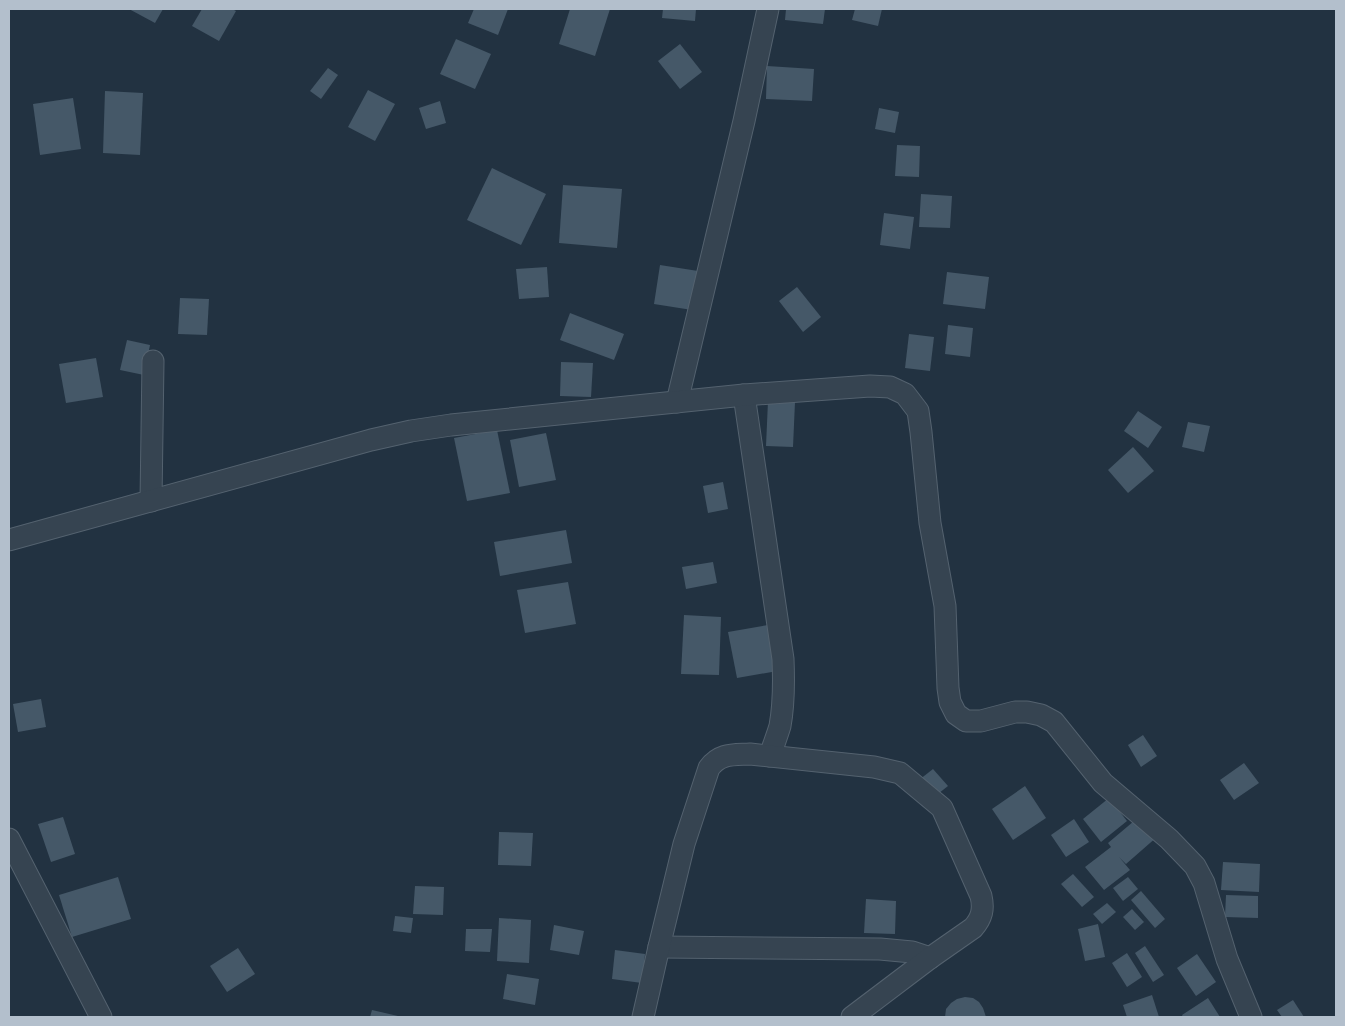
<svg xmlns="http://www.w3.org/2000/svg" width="1345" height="1026" font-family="'Nunito Sans',sans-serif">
<rect width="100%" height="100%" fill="#223241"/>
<g fill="#455868">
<polygon points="129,9 163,9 155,23"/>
<polygon points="202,9 232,9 236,11 219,41 192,26"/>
<polygon points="474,9 508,9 498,35 468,23"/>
<polygon points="570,9 610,9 595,56 559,44"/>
<polygon points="663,9 696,9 695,21 662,18"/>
<polygon points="786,9 825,9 823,24 785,20"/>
<polygon points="855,9 882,9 878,26 852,20"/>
<polygon points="456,39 491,54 475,89 440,74"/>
<polygon points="680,44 702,72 680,89 658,61"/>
<polygon points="767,66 814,69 812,101 766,99"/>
<polygon points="328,68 338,75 321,99 310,91"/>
<polygon points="368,90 395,104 375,141 348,127"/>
<polygon points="105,91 143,93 140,155 103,153"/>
<polygon points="73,98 81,149 40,155 33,104"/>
<polygon points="440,101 446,123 426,129 419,108"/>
<polygon points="879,108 899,112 895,133 875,129"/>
<polygon points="897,145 920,146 919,177 895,176"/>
<polygon points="492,168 546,194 521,245 467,220"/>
<polygon points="563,185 622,189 617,248 559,243"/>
<polygon points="921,194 952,196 950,228 919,227"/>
<polygon points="884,213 914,217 910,249 880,245"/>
<polygon points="660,265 698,271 692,310 654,304"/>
<polygon points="547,267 549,297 519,299 516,269"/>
<polygon points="947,272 989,277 985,309 943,304"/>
<polygon points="797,287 821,317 803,332 779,301"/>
<polygon points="180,298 209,299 207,335 178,334"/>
<polygon points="570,313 624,334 614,360 560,340"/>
<polygon points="948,325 973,328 970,357 945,354"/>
<polygon points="909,334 934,337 930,371 905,368"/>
<polygon points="127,340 150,345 144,375 120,370"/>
<polygon points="96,358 103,397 66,403 59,364"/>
<polygon points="561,362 593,363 591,397 560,396"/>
<polygon points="768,401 795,402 793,447 766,446"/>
<polygon points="1138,411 1162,427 1148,448 1124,431"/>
<polygon points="1188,422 1210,426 1204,452 1182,447"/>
<polygon points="497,430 510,493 467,501 454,438"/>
<polygon points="546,433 556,480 519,487 510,440"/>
<polygon points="1133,447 1154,471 1128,493 1108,470"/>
<polygon points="723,482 728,509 708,513 703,486"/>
<polygon points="566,530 572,563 500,576 494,542"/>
<polygon points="713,562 717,583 686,589 682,567"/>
<polygon points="568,582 576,624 525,633 517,590"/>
<polygon points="684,615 721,617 719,675 681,674"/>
<polygon points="774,624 783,670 737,678 728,632"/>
<polygon points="41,699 46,727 18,732 13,704"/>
<polygon points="1143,735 1157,756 1141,767 1128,745"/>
<polygon points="1244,763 1259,783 1234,800 1220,780"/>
<polygon points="933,769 948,786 934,797 919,780"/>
<polygon points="1025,786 1046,818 1013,840 992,809"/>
<polygon points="1109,798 1127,821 1101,842 1083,819"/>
<polygon points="1140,816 1158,836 1126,864 1119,857 1130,870 1104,890 1085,867 1111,847 1108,843"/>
<polygon points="63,817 75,854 51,862 38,824"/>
<polygon points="1074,819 1089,842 1066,857 1051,835"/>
<polygon points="499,832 533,833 531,866 498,865"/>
<polygon points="1223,862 1260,864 1259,892 1221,890"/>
<polygon points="1073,874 1094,897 1082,907 1061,884"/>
<polygon points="118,877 131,919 72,937 59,895"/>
<polygon points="1128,877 1138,889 1123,901 1113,888"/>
<polygon points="415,886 444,887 443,915 413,914"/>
<polygon points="1141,891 1165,919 1155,928 1131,900"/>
<polygon points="1226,895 1258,896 1258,918 1225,917"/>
<polygon points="866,899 896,901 895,934 864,933"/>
<polygon points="1107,903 1116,912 1102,924 1093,914"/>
<polygon points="1132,909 1144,922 1135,930 1123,917"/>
<polygon points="395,916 413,918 411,933 393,931"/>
<polygon points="499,918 531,920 529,963 497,961"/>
<polygon points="1098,924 1105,957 1085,961 1078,929"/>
<polygon points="554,925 584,931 579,955 550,950"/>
<polygon points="466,929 492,929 490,952 465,951"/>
<polygon points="1145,946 1164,975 1153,982 1135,953"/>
<polygon points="238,948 255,974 227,992 210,966"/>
<polygon points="615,950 645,954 642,983 612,979"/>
<polygon points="1127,953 1142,977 1127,987 1112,963"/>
<polygon points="1197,954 1216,982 1196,996 1177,968"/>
<polygon points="507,974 539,979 535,1005 503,999"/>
<polygon points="1152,995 1159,1017 1127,1017 1123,1005"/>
<polygon points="965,997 973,998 979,1002 983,1008 986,1017 945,1017 946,1009 951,1003 957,999"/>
<polygon points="1208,998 1220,1017 1183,1017 1182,1015"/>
<polygon points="1293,1000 1304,1017 1282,1017 1277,1010"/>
<polygon points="372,1010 398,1016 398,1017 370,1017"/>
</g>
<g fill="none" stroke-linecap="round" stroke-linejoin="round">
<g stroke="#54626f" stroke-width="23">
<g id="street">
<path d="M744 395 783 659C784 682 784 704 780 726 777 736 773 746 770 756"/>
<polyline points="677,402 744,121 768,9"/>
<polyline points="151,501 153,361"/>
<polyline points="9,540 371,440 411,431 451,425 744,395 870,386 890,387 905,394 918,411 921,432 930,523 945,606 948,688 950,702 956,714 966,721 981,721 1015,712 1027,712 1041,715 1054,722 1103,783 1169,839 1195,866 1204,883 1227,959 1251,1017"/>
<polyline points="9,839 101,1017"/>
<polyline points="659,947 880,949 912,952 930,958"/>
<path d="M643 1017 659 947 684 844 709 768C720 753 733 755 750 754L874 767 900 773 942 808 981 896C984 909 982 918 973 928L930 958 852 1017"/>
</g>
</g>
<use href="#street" stroke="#364451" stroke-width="21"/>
</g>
<rect width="1345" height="1026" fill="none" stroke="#b3bfcc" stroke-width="20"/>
</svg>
